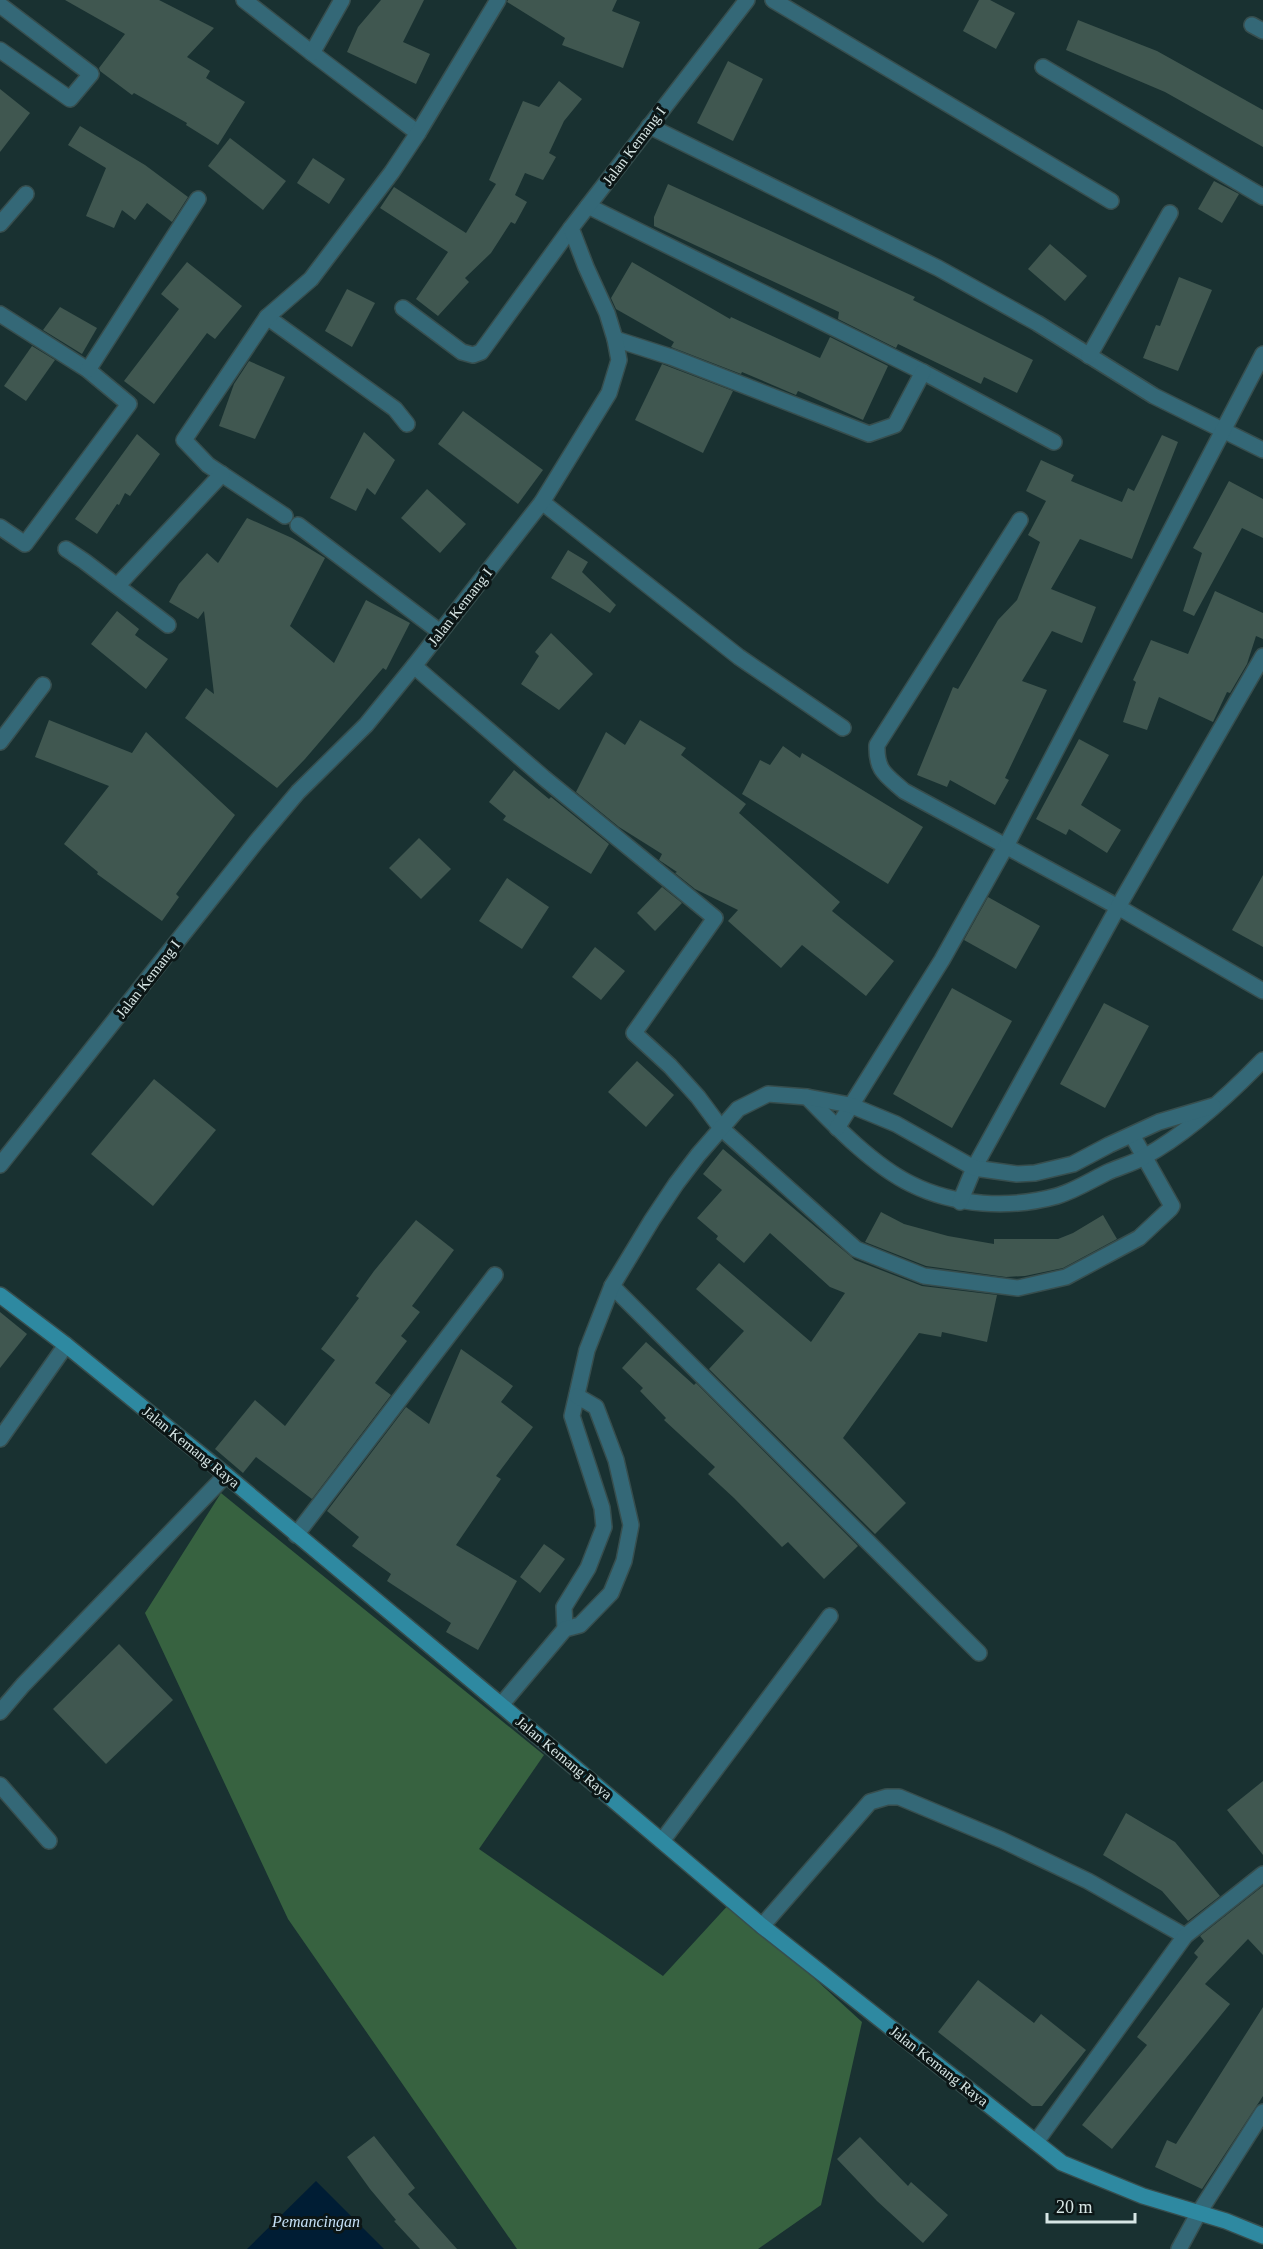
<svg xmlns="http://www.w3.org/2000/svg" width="1263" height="2249" font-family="'Times New Roman',serif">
<rect width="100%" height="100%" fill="#193131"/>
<polygon fill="#376240" points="221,1493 544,1755 479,1849 663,1976 731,1902 862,2022 821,2205 758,2249 517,2249 288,1919 145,1613"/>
<polygon fill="#001d34" points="316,2181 384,2249 247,2249"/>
<g fill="#405750">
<polygon points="65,0 159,0 214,28 187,57 210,71 206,78 245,102 218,145 186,125 187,123 134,93 132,95 100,71 99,68 125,34"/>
<polygon points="381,0 424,0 403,42 430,54 416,84 347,52 358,27"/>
<polygon points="508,0 617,0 612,11 640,22 623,68 562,45 565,38 507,2"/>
<polygon points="979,0 990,0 1015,13 996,49 963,31"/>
<polygon points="1078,20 1157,51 1263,110 1263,147 1165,92 1066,50"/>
<polygon points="728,61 763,79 733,141 697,123"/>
<polygon points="559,81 582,99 564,121 549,153 556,157 543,180 525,173 515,195 527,202 515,224 511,222 491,253 465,278 469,282 438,316 416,299 448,252 380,208 394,187 466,233 496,184 489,180 523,101 539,107"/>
<polygon points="0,89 30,113 0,152"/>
<polygon points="80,126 145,165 188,197 172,222 147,203 135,220 122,210 114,228 86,216 106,168 68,145"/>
<polygon points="230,138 286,181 263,210 208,166"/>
<polygon points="313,158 345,179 329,204 297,183"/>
<polygon points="1214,181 1239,194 1222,223 1198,209"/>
<polygon points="668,184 915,297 913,300 1033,360 1017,393 984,377 981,384 898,344 896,348 838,319 839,312 654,226 654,217"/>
<polygon points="1050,244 1087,276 1065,301 1028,269"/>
<polygon points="187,262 242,306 215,339 207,333 154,404 124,381 179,309 161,294"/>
<polygon points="632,262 730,319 731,317 820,358 830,337 888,366 863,420 798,391 796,395 742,372 741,374 671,347 674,342 616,309 611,298"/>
<polygon points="1179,277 1212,290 1178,371 1143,358 1156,325 1160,326"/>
<polygon points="347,289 375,303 352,347 325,331"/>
<polygon points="60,307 97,328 82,354 43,330"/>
<polygon points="32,346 55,360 26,401 4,386"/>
<polygon points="249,361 285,377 255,439 219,426 234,384"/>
<polygon points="662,364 733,391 703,453 635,420"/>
<polygon points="463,411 543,470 518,504 438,444"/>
<polygon points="364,432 395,460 375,495 367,488 356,511 330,498"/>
<polygon points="137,434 160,454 130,496 125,493 119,505 117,504 97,534 75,519"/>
<polygon points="1162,435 1178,442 1132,559 1080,539 1051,589 1096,607 1082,643 1052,631 1022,681 1047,690 1005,778 1009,780 995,805 950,780 947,787 917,775 953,687 958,689 998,620 1017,600 1040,542 1028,535 1046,501 1026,491 1041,460 1074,475 1071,481 1122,502 1128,488 1134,491"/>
<polygon points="1229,481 1263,499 1263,538 1242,528 1194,616 1183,611 1202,553 1193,548"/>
<polygon points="427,489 466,524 440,553 401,518"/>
<polygon points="247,518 292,538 325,558 290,626 334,663 366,600 410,623 386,670 383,668 305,759 277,788 185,718 206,688 214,694 204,611 198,619 169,602 179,584 207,553 218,563"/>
<polygon points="568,550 588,562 582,572 616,605 610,613 551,578"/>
<polygon points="1215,591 1263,613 1263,639 1256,636 1247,664 1230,693 1227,692 1213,722 1159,697 1147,730 1123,722 1136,682 1133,680 1151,640 1188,654"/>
<polygon points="117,611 139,629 135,635 168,659 146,689 91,644"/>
<polygon points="551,633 593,674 559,710 521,684 539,656 535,652"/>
<polygon points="49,720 132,753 146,732 235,815 176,894 179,897 162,921 97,874 98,872 64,844 109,786 35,757"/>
<polygon points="640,720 686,748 681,755 746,804 739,813 840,902 832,911 894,961 866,996 802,945 781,968 728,921 738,910 695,889 675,873 677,872 659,860 662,854 619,827 576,792 606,732 625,745"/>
<polygon points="1079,739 1109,755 1081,805 1121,830 1107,853 1069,829 1066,835 1036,819"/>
<polygon points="783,746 800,758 802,753 923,827 888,884 742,794 760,760 770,765"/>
<polygon points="514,770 549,799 551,797 609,844 591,874 503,820 506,816 489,802"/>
<polygon points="419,838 451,869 421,899 389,868"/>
<polygon points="1263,875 1263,947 1232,930"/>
<polygon points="507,878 549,907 522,949 479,921"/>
<polygon points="662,887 682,903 655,931 637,913"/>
<polygon points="988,897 1040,926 1016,969 964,940"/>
<polygon points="595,947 625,971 601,1000 572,977"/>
<polygon points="952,988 1012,1021 952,1128 893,1094"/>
<polygon points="1104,1003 1149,1026 1105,1108 1060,1084"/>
<polygon points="637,1061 674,1095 646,1127 608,1092"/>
<polygon points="154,1079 216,1130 153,1206 91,1154"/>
<polygon points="723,1149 855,1260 922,1286 997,1295 987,1342 942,1332 941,1337 919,1333 843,1438 906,1503 875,1534 709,1369 744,1331 696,1289 719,1263 811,1342 845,1293 830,1287 770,1233 744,1263 716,1239 718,1236 697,1218 722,1190 703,1174"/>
<polygon points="881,1212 904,1224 948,1236 994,1244 994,1239 1058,1239 1073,1233 1103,1215 1117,1239 1063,1268 1025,1276 1006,1277 926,1266 865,1242"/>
<polygon points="416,1220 454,1250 412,1306 420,1312 401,1336 407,1341 375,1383 391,1395 312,1499 256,1457 243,1473 215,1449 255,1400 285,1426 335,1360 321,1349 359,1298 356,1296 374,1271"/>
<polygon points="0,1312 27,1334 0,1368"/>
<polygon points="646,1342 694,1385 696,1383 858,1546 824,1579 788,1542 782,1547 734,1498 708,1474 715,1467 664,1420 666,1418 640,1391 643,1388 622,1368"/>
<polygon points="461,1349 513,1386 501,1402 533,1427 496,1476 501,1479 456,1545 517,1581 478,1650 446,1632 451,1623 387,1581 391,1574 352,1546 359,1537 327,1511 406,1407 429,1424"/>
<polygon points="544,1544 565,1559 540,1593 520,1577"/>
<polygon points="119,1644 173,1700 106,1764 53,1709"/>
<polygon points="1263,1781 1263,1855 1227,1810"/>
<polygon points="1126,1813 1175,1842 1220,1896 1188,1921 1162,1891 1103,1855"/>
<polygon points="1263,1886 1263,1955 1248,1939 1205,1984 1230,2004 1112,2149 1082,2125 1147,2045 1137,2037 1198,1957 1194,1953 1204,1941 1200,1936"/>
<polygon points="978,1980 1034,2023 1041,2014 1086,2050 1042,2106 1032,2106 938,2032"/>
<polygon points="1263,2007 1263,2096 1202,2189 1155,2167 1167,2140 1176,2144"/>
<polygon points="374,2136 415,2188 408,2194 457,2249 420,2249 394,2221 396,2220 370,2189 347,2157"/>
<polygon points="860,2137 908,2186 911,2182 948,2215 923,2243 877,2201 837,2159"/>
</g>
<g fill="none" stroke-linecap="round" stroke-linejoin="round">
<g stroke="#374e4e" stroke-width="18">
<g id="street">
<polyline points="244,0 312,53 418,133"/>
<polyline points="773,0 1111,201"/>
<polyline points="0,5 91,74 70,99 0,50"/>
<polyline points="1252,25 1263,31"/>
<polyline points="312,53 342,0"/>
<polyline points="1043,67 1263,197"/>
<polyline points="649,126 938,268 1037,323 1154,396 1263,450"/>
<polyline points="588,206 923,372 1054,442"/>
<polyline points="0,224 26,194"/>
<polyline points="403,308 462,352 473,355 481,352 571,228"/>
<polyline points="0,314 88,370 129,404 25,544 0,527"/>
<polyline points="267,317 395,409 407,424"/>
<polyline points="615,339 671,357 869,434 895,425 923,372"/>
<polyline points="1089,356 1170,213"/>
<polyline points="88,370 198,199"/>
<polyline points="542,502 739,657 843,728"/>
<polyline points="285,516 208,465 184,440 267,317 311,279 392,172 418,133 498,0"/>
<path d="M1020 520 877 745C876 771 886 775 904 791L1118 907 1263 991"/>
<polyline points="298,525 440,632"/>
<polyline points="66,549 84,561 168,625"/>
<polyline points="117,586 222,474"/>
<polyline points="414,666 544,778 715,918 634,1033 670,1066 698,1097 721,1128 856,1249 924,1276 1018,1288 1066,1277 1139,1238 1170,1209 1172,1206 1132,1135"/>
<polyline points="0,742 43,685"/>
<path d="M807 1097C835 1126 874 1166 911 1184 955 1206 1010 1209 1057 1196 1074 1191 1090 1181 1106 1173 1118 1167 1132 1164 1144 1157 1188 1133 1228 1096 1263 1060"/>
<polyline points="837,1128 942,960 1006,846 1263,354"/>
<polyline points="0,1165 256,842 298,792 366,725 414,666 542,502 609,393 619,360 615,339 607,313 586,267 571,228 747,0"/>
<polyline points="960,1202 974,1168 1118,907 1263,656"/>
<polyline points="612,1286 979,1653"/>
<polyline points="0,1439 66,1345"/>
<polyline points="296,1535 495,1275"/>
<polyline points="565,1629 564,1607 588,1568 604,1527 602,1508 572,1416 587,1350 612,1286 652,1220 676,1184 698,1155 738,1109 768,1094 807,1097 850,1105 896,1124 974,1168 1017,1174 1035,1173 1073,1164 1109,1145 1159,1122 1213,1106"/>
<polyline points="501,1705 565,1629 580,1625 611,1593 624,1561 631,1525 616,1460 596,1407 577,1396"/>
<polyline points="0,1712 23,1685 226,1475"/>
<polyline points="0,1785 49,1841"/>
<polyline points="662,1841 830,1616"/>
<polyline points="762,1926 870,1802 887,1797 899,1797 1002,1840 1088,1881 1185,1936"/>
<polyline points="1036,2142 1185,1936 1263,1874"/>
<polyline points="1179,2249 1198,2214 1263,2112"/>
</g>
</g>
<g stroke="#374e4e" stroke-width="18">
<polyline id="secondary" points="0,1295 66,1345 226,1475 501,1705 762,1926 1062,2163 1143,2196 1226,2221 1263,2236"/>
</g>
<use href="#street" stroke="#346877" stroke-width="15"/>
<use href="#secondary" stroke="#2e89a1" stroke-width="15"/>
</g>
<g text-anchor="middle" stroke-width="6" stroke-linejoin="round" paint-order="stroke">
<g font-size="15" fill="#d7e6e5" stroke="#0c1616">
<text transform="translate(634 146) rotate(-53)" y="5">Jalan Kemang I</text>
<text transform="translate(460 607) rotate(-52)" y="5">Jalan Kemang I</text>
<text transform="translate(148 979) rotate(-52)" y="5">Jalan Kemang I</text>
<text transform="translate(191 1447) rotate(39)" y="5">Jalan Kemang Raya</text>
<text transform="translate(564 1758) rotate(40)" y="5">Jalan Kemang Raya</text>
<text transform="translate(939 2066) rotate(38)" y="5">Jalan Kemang Raya</text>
</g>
<g font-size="16" font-style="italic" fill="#c5e0f6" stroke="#0c1616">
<text x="316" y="2227">Pemancingan</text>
</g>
</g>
<path d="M1047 2213v9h88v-9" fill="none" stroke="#d7e6e5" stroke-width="3"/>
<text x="1056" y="2213" font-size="18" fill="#d7e6e5" stroke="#0c1616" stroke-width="4.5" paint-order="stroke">20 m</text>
</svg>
